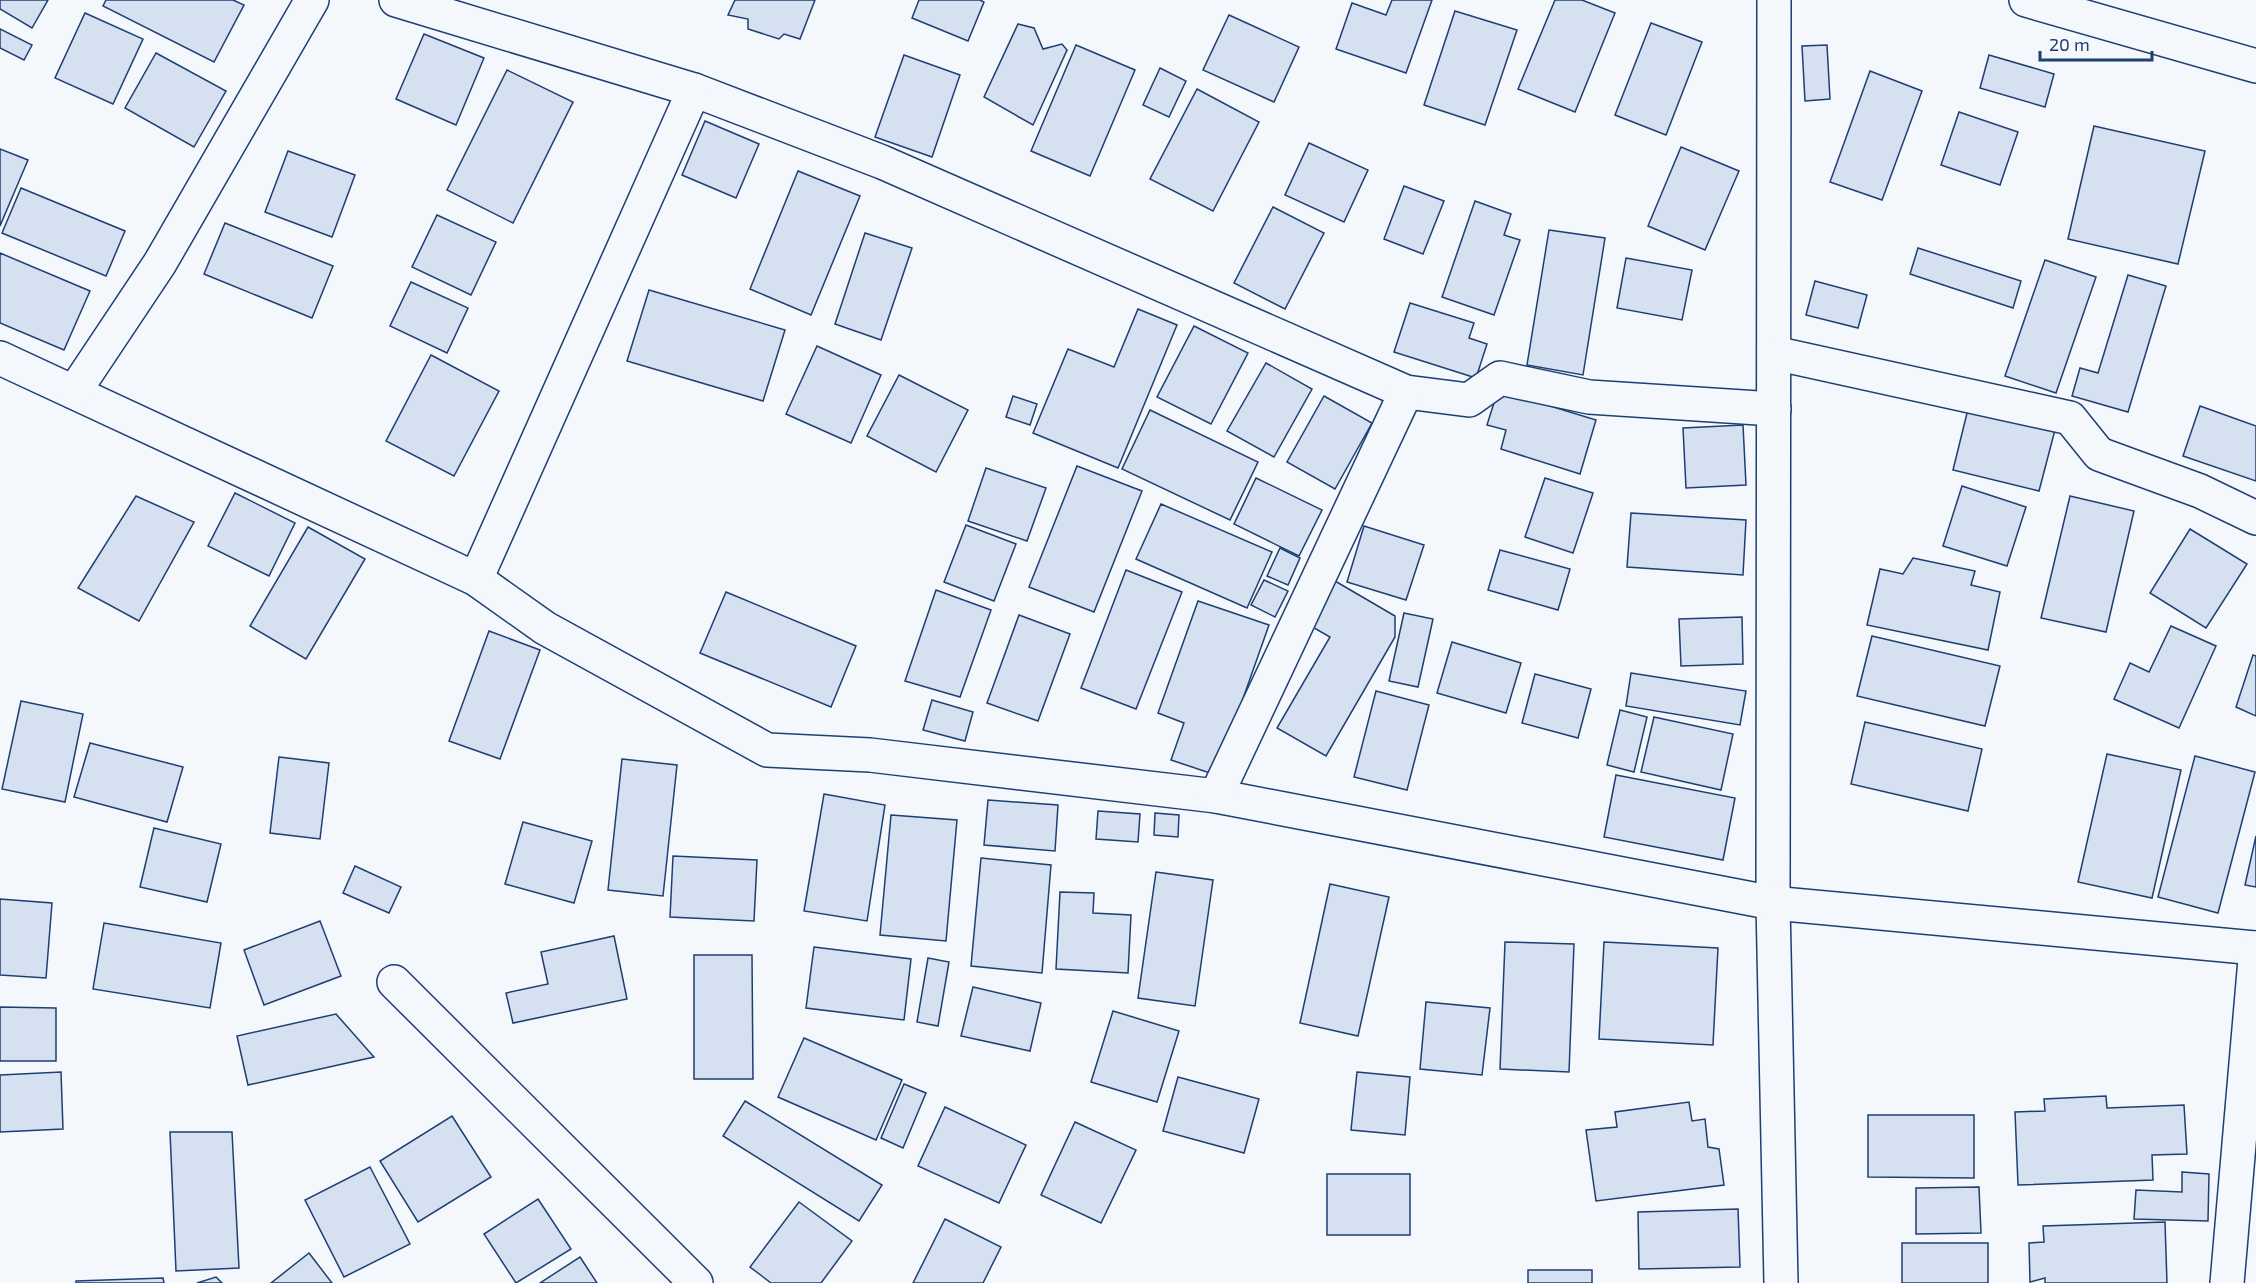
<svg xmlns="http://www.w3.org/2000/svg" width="2256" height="1283" font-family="'Exo 2',sans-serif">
<rect width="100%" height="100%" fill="#f4f7fb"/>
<g fill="#d5e0f0" stroke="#1d3f73" stroke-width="1.5">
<polygon points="0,0 48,0 32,28 0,9"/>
<polygon points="106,0 233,0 244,5 214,62 103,6"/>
<polygon points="735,0 815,0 800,39 784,34 779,39 748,29 748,19 728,15"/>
<polygon points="919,0 980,0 984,2 968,41 912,18"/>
<polygon points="1392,0 1432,0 1406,73 1336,49 1352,3 1386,15"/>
<polygon points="1555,0 1582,0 1615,13 1575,112 1518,89"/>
<polygon points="1455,11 1517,30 1485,125 1424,105"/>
<polygon points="85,13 143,39 113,104 55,78"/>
<polygon points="1229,15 1299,47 1274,102 1203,70"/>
<polygon points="1651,23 1702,42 1666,135 1615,115"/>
<polygon points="1018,24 1034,28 1043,49 1062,44 1067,50 1033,125 984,97"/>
<polygon points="0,29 32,45 24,60 0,48"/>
<polygon points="424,34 484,58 456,125 396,99"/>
<polygon points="1076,45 1135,70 1090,176 1031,151"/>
<polygon points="1827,45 1830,99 1805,101 1802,46"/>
<polygon points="156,53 226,91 194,147 125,108"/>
<polygon points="904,55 960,75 932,157 875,137"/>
<polygon points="1989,55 2054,74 2045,107 1980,88"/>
<polygon points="1160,68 1186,81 1169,117 1143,105"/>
<polygon points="507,70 573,102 513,223 447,190"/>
<polygon points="1870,71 1922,91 1882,200 1830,182"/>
<polygon points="1197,89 1259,122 1213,211 1150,179"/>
<polygon points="1959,112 2018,132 2000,185 1941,165"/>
<polygon points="705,121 759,144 736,198 682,175"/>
<polygon points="2094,126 2205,151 2178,264 2068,239"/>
<polygon points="1309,143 1368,170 1344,222 1285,195"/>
<polygon points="1681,147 1739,171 1705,250 1648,226"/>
<polygon points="0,149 28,160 0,226"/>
<polygon points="288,151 355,175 332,237 265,212"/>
<polygon points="798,171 860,196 811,315 750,289"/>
<polygon points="1404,186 1444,201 1423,254 1384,239"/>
<polygon points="21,188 125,231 106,276 2,233"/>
<polygon points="1475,201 1511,214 1504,235 1520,240 1494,315 1442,297"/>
<polygon points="1273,207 1324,233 1285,309 1234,283"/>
<polygon points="437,215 496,242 471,295 412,267"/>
<polygon points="225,223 333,266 312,318 204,274"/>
<polygon points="1549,230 1605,238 1583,375 1527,365"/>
<polygon points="865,233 912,248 881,340 835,324"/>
<polygon points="1918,248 2021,281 2013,308 1910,274"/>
<polygon points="0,253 90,291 64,350 0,323"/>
<polygon points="1626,258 1692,270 1682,320 1617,308"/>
<polygon points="2045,260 2096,277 2056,393 2005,376"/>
<polygon points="2128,275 2166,286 2128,412 2072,396 2080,368 2098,373"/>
<polygon points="1815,281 1867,295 1858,328 1806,315"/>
<polygon points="411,282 468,308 447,353 390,326"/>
<polygon points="649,290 785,330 763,401 627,361"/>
<polygon points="1410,303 1474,323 1469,338 1487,344 1476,378 1394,352"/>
<polygon points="1138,309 1177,325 1118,468 1033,433 1068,349 1114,367"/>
<polygon points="1194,326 1248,353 1211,424 1157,397"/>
<polygon points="817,346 881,375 851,443 786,414"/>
<polygon points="431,355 499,391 454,476 386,441"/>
<polygon points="1266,363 1312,389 1274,457 1227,431"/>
<polygon points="899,375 968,410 936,472 867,436"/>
<polygon points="1498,390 1596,420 1580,474 1501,449 1506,430 1487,425"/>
<polygon points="1013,396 1037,404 1030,425 1006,417"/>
<polygon points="1324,396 1372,423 1335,489 1287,462"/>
<polygon points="1969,405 2056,426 2039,491 1953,470"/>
<polygon points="2200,406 2256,426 2256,481 2183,456"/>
<polygon points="1150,410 1258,462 1230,520 1122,469"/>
<polygon points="1743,425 1746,485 1686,488 1683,428"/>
<polygon points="1077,466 1142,491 1094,612 1029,587"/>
<polygon points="986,468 1046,488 1027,541 968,521"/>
<polygon points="1256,478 1322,510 1299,556 1234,524"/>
<polygon points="1545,478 1593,493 1573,553 1525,537"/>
<polygon points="1962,486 2026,507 2007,566 1943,546"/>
<polygon points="235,493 295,523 269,576 208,546"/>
<polygon points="136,496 194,522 139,621 78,588"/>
<polygon points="2070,496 2134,511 2106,632 2041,618"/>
<polygon points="1161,504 1272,552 1247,608 1136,559"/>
<polygon points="1631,513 1746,520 1743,575 1627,567"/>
<polygon points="966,525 1016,544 994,601 944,582"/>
<polygon points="1364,526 1424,545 1406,600 1347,582"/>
<polygon points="308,527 365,559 306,659 250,626"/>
<polygon points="2190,529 2247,564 2206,628 2150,593"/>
<polygon points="1280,548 1300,558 1288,585 1267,576"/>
<polygon points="1500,550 1570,569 1558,610 1488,590"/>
<polygon points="1913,558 1975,571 1971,585 2000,592 1988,650 1867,625 1880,569 1903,574"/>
<polygon points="1126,570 1182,592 1136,709 1081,688"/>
<polygon points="1264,580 1288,591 1275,617 1251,605"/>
<polygon points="1335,581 1395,616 1395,637 1326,756 1277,728 1330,637 1309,625"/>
<polygon points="936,590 991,610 960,697 905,681"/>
<polygon points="726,592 856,646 831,707 700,653"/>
<polygon points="1198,601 1269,625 1216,775 1171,760 1184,723 1158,713"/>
<polygon points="1404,613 1433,619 1418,687 1389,681"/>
<polygon points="1019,615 1070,634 1038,721 987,703"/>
<polygon points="1742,617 1743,664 1681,666 1679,619"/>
<polygon points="2171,626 2216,646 2179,728 2114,699 2130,663 2149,672"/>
<polygon points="489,631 540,650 500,759 449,741"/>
<polygon points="1872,636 2000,666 1985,726 1857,696"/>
<polygon points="1452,642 1521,663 1506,713 1437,693"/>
<polygon points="2253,655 2256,656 2256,716 2236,707"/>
<polygon points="1631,673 1746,691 1740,725 1626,706"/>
<polygon points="1535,674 1591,689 1578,738 1522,723"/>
<polygon points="1376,691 1429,705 1407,790 1354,777"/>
<polygon points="932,700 973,712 965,741 923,730"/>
<polygon points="21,701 83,714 65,802 2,789"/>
<polygon points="1620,710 1647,717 1634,772 1607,765"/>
<polygon points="1654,717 1733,734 1721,790 1641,772"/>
<polygon points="1865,722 1982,749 1968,811 1851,784"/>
<polygon points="90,743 183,767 167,822 74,797"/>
<polygon points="2107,754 2181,770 2152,898 2078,882"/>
<polygon points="2195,756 2255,772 2218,913 2158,897"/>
<polygon points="279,757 329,763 320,839 270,833"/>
<polygon points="622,759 677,765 663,896 608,890"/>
<polygon points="1616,775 1735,798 1723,860 1604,837"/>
<polygon points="824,794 885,805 867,921 804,911"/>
<polygon points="988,800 1058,805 1055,851 984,845"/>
<polygon points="1098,811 1140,814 1138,842 1096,839"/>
<polygon points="1155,813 1179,815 1178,837 1154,835"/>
<polygon points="891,815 957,820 946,941 880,935"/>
<polygon points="523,822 592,841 574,903 505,884"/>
<polygon points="154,828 221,844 207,902 140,887"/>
<polygon points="2256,836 2256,887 2245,885"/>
<polygon points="673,856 757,860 754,921 670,917"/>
<polygon points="981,858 1051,865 1042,973 971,966"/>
<polygon points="355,866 401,887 389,913 343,893"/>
<polygon points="1156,872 1213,880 1195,1006 1138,998"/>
<polygon points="1330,884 1389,897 1358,1036 1300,1023"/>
<polygon points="1060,892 1094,893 1093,913 1131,915 1128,973 1056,969"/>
<polygon points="0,899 52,903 46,978 0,975"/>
<polygon points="320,921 341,976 264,1005 244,950"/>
<polygon points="104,923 221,943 210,1008 93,989"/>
<polygon points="614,936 627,999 513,1023 506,993 548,984 541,952"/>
<polygon points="1505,942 1574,944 1569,1072 1500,1069"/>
<polygon points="1604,942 1718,948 1713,1045 1599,1039"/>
<polygon points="814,947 911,959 904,1020 806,1008"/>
<polygon points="694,955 752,955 753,1079 694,1079"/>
<polygon points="928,958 949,962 938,1026 917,1022"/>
<polygon points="973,987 1041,1003 1030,1051 961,1036"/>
<polygon points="1426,1002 1490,1008 1482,1075 1420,1069"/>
<polygon points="0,1007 56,1008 56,1061 0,1061"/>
<polygon points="1113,1011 1179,1031 1157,1102 1091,1082"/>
<polygon points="336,1014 374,1057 248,1085 237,1036"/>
<polygon points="804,1038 902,1080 876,1140 778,1097"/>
<polygon points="61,1072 63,1129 0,1132 0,1075"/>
<polygon points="1357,1072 1410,1077 1405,1135 1351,1130"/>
<polygon points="1178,1077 1259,1099 1244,1153 1163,1131"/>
<polygon points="904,1084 926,1093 903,1148 881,1138"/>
<polygon points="2106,1096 2107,1108 2184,1105 2187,1154 2152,1155 2153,1180 2018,1185 2015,1112 2045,1111 2044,1099"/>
<polygon points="745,1101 882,1185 859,1221 723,1136"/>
<polygon points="1689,1102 1692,1121 1705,1119 1708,1147 1719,1149 1724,1185 1596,1201 1586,1130 1617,1127 1615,1112"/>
<polygon points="945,1107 1026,1145 999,1203 918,1166"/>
<polygon points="1868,1115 1974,1115 1974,1178 1868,1177"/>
<polygon points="452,1116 491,1177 418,1222 380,1161"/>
<polygon points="1075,1122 1136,1150 1101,1223 1041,1195"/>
<polygon points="170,1132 232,1132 239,1268 176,1271"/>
<polygon points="370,1167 410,1244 344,1277 305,1200"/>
<polygon points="2182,1172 2209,1174 2208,1221 2134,1219 2136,1190 2182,1192"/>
<rect x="1327" y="1174" width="83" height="61"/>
<polygon points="1979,1187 1981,1233 1916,1234 1916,1188"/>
<polygon points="538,1199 571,1249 516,1283 484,1234"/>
<polygon points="799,1202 852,1241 821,1283 771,1283 750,1267"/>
<polygon points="1738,1209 1740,1267 1639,1269 1638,1212"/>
<polygon points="945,1219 1001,1247 983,1283 913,1283"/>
<polygon points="2165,1222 2167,1283 2045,1283 2045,1278 2030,1282 2029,1243 2044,1242 2043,1226"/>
<rect x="1902" y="1243" width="86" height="40"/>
<polygon points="309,1253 332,1283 271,1283"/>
<polygon points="580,1257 597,1283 540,1283"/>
<rect x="1528" y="1270" width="64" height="13"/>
<polygon points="216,1277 222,1283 197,1283"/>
<polygon points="163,1278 164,1283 76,1283 76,1281"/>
</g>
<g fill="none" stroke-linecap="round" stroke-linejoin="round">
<g stroke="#1d3f73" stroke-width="36">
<g id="minor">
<polyline points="396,0 694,90 882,162 1406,392 1469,400 1500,378 1589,397 1774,409"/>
<polyline points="1774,0 1773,903 1781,1283"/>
<polyline points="2026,0 2256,66"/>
<polyline points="1774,353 2070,418 2099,454 2200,491 2256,518"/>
<polyline points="0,358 476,579 545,628 767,750 870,755 1216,796 1773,903 2256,948"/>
<polyline points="74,392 160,263 312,0"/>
<polyline points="476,579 694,90"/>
<polyline points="1216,796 1406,392"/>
<polyline points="394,982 696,1283"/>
<polyline points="2227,1283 2256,948"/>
</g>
</g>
<use href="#minor" stroke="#f4f7fb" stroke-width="33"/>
</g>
<path d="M2040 51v9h112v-9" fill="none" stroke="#1d3f73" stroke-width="3"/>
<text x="2049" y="51" font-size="18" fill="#1d3f73" stroke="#f4f7fb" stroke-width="4.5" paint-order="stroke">20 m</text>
</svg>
